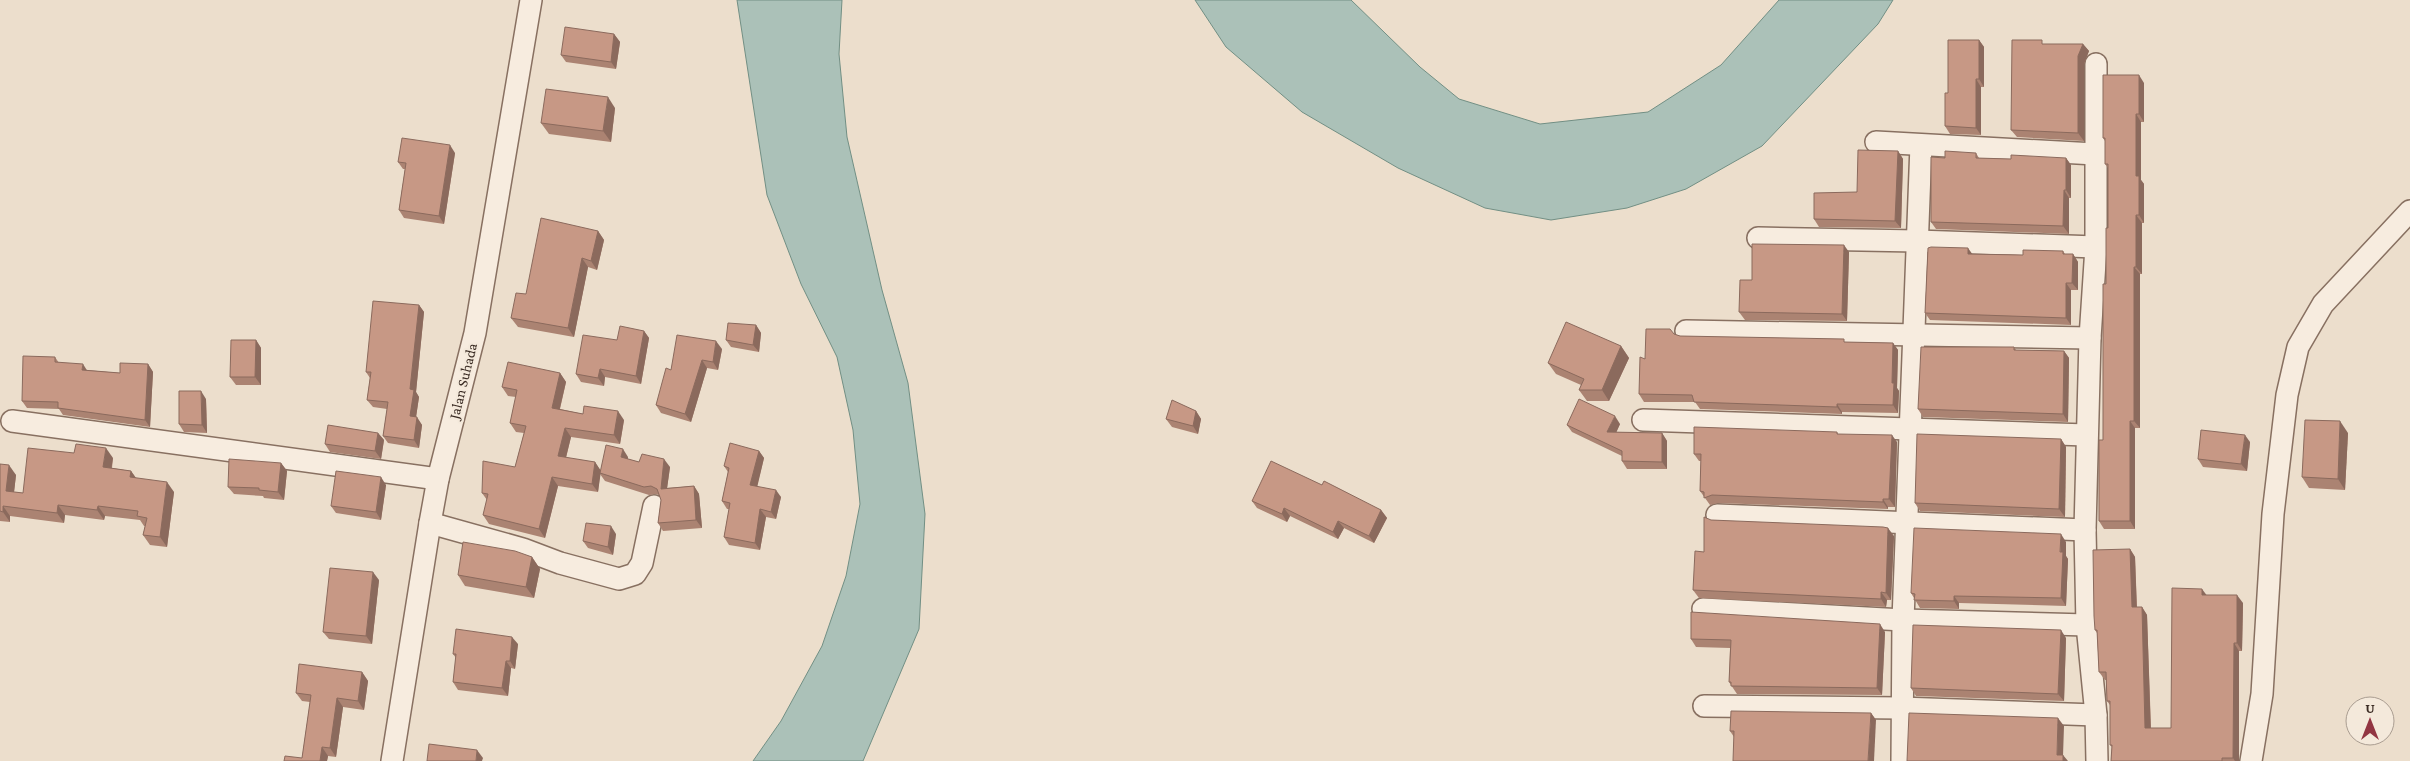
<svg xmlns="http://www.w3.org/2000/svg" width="2410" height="761" font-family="'Crimson Pro',serif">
<rect width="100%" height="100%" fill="#ecdecc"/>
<g fill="#abc1b8" stroke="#728f84">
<polygon points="737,0 842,0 839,54 847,137 882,290 908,383 925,514 919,629 863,761 753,761 781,721 822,646 846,576 860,504 853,430 837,357 801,284 767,195"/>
<polygon points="1195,0 1351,0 1420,67 1459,99 1540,124 1648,112 1721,65 1779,0 1893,0 1878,24 1762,146 1686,189 1627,208 1551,220 1485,208 1398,168 1302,112 1226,47"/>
</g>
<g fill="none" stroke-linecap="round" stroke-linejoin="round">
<g stroke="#887061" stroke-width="24">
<g id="minor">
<polyline points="2096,64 2096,247 2090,338 2085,530 2087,625 2096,715 2097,761"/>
<polyline points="1876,142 2095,154"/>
<polyline points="1758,238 1917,241 2096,247"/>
<polyline points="1686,331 2090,338"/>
<polyline points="1643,420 2087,435"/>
<polyline points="12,421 438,479"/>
<polyline points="1717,515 2085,530"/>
<polyline points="430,523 523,549 560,563 619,579 635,574 642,563 654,506"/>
<polyline points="1703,609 1903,620 2087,625"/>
<polyline points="1704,706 1901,708 2096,715"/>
<polyline points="392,761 430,523 438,479 475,333 531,0"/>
<polyline points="1902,761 1903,620 1921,145"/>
<polyline points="2251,761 2262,694 2273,514 2287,395 2298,347 2323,304 2410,211"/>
</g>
</g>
<use href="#minor" stroke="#f7ecdf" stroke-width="21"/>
</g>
<g fill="#ab8372">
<polygon points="614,34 620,42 616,69 566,62 561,55"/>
<polygon points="1979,40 1984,47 1984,87 1981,87 1981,135 1950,134 1945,126 1948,93"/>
<polygon points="2045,44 2083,44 2089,51 2084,64 2084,141 2017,137 2011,130"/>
<polygon points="2144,83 2144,122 2141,122 2141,180 2144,184 2144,223 2142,223 2142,274 2140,274 2140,428 2135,428 2135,529 2104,529 2099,521 2103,440 2106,284 2108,228 2108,168 2105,164 2105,141 2103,138"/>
<polygon points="615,108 611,142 549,134 541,123"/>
<polygon points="1898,151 1903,159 1901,228 1819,227 1814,219 1857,192"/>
<polygon points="455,153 444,224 404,218 399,210 405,169 403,169 398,162"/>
<polygon points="1976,153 1979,158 2011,159 2066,158 2071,165 2071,198 2069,198 2069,234 1936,229 1931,222 1945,158"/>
<polygon points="598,231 604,240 597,270 588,267 574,337 518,327 511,318"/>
<polygon points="2063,251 2065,254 2073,254 2078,262 2078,290 2071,290 2071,325 1930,320 1925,313 1973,254 2023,255"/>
<polygon points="1849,252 1847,321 1745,320 1739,312 1752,280"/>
<polygon points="419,305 424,312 416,392 419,397 416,417 422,425 419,448 388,443 383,436 387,409 373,407 367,400 370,378 366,372"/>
<polygon points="756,325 761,333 759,352 731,347 726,340"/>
<polygon points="644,331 649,338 641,384 605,377 604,386 581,382 576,374 617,340"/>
<polygon points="1674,334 1680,336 1847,342 1893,343 1898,350 1897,388 1899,391 1898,413 1842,412 1842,414 1700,409 1695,402 1644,402 1639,394 1645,359"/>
<polygon points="256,340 261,348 261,385 236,385 230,377"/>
<polygon points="1621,346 1629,358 1609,401 1587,401 1579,390 1581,385 1556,374 1548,363"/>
<polygon points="2014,347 2016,350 2064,351 2069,358 2068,422 1923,417 1918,409"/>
<polygon points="722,349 718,370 707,368 691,422 661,413 656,405 671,370"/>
<polygon points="55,357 59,363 87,370 120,373 148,364 153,372 150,427 63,415 59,409 27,408 22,401"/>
<polygon points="560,373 566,382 560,409 583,414 624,420 620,444 571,437 566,458 595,462 600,470 628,457 628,459 639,462 670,467 667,488 694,486 699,494 702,528 663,531 658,523 661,500 659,495 656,494 649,495 605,481 600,474 598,492 558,486 545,538 489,524 483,515 487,500 482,493 515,467 524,433 516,432 510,423 516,397 508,396 502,387"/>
<polygon points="206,399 207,433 184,432 179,424"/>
<polygon points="1196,411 1201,419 1198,434 1172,427 1166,419"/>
<polygon points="1620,424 1616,432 1662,433 1667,441 1667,469 1627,469 1622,461 1622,456 1572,432 1567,425"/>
<polygon points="1837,432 1838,434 1897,442 1895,507 1888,507 1888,509 1718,503 1710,505 1700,491 1701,461 1699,461 1694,454"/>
<polygon points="378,433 384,440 381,459 330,452 325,444"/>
<polygon points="2348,433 2345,490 2309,488 2302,477"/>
<polygon points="2061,439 2066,447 2065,517 1920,511 1915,503"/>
<polygon points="2250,442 2247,471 2203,467 2198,459"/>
<polygon points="759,451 764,458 757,486 781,497 776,519 766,517 760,550 729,545 724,537 729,509 727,509 722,501 728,472 724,466"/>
<polygon points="113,458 112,468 131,471 136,478 174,492 167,547 150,545 143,535 145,526 144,526 140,520 105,516 104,520 65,515 64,523 10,516 10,522 0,521 0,464 16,475 14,492 23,493"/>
<polygon points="281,463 287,471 284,500 264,498 263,496 234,494 228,487"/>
<polygon points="386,485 381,520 336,513 331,506"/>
<polygon points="1322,485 1381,510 1387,518 1374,543 1344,528 1338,539 1290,516 1287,522 1257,508 1252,501"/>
<polygon points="1711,520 1894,536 1891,600 1887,600 1886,607 1699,598 1693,590 1704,552"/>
<polygon points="616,534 613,555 588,548 583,541"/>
<polygon points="2066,542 2066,556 2068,559 2066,606 1959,603 1959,609 1920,608 1911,593"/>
<polygon points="2130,549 2135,557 2137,607 2142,607 2147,615 2151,728 2171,728 2206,595 2243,603 2242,651 2239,651 2239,761 2111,761 2112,747 2110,745 2110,705 2107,701 2106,680 2105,680 2099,672 2097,633 2095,630"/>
<polygon points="532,557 540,569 534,598 465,586 458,575"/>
<polygon points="379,580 372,644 329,639 323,632"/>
<polygon points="1885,632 1882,695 1737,694 1729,682 1730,648 1696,647 1691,639"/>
<polygon points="2066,638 2064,701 1916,696 1911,688"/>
<polygon points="518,644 515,669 511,668 508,696 458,690 453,682 456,658 453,654"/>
<polygon points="362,672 368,681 364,710 343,707 336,757 328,756 327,761 284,761 302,758 310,702 302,701 296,693"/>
<polygon points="1871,713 1876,720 1734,737 1730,731"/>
</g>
<g fill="#8b6a5d">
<polygon points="614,34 620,42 616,69 611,62"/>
<polygon points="1979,40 1984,47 1984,87 1979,79"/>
<polygon points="2083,44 2089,51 2084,64 2084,141 2078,133 2078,56"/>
<polygon points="2139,75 2144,83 2144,122 2139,114"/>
<polygon points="1976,79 1981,87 1981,135 1976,128"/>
<polygon points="608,97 615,108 611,142 603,131"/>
<polygon points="2136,114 2141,122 2141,180 2144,184 2144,223 2139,215 2136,176"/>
<polygon points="450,145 455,153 444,224 439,216"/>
<polygon points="1898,151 1903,159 1901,228 1895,221"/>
<polygon points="2066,158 2071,165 2071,198 2066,190"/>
<polygon points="2064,190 2069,198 2069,234 2063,226"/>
<polygon points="2136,215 2142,223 2142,274 2136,267"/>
<polygon points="598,231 604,240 597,270 591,261"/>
<polygon points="1844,245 1849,252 1847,321 1842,314"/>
<polygon points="1968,248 1973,255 1968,254"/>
<polygon points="2073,254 2078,262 2078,290 2072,283"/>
<polygon points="582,258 588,267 574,337 568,328"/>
<polygon points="2134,267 2140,274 2140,428 2134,421"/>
<polygon points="2066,283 2071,290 2071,325 2066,318"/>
<polygon points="419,305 424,312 416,392 419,397 415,424 410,416 410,389"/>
<polygon points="756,325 761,333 759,352 753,345"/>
<polygon points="644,331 649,338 641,384 636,376"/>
<polygon points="256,340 261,348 261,385 255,377"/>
<polygon points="716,341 722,349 718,370 713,362"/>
<polygon points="1893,343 1898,350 1897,388 1899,391 1898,413 1893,405 1892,383"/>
<polygon points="1621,346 1629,358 1609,401 1602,390"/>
<polygon points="2064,351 2069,358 2068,422 2063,414"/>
<polygon points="702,360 707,368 691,422 685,414"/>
<polygon points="83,364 88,372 82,370"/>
<polygon points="148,364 153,372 150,427 145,420"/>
<polygon points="600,369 605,377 604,386 598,378"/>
<polygon points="560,373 566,382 558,416 552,408"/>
<polygon points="201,391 206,399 207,433 202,425"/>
<polygon points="1837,404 1842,412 1842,414 1837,407"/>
<polygon points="618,411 624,420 620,444 614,435"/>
<polygon points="1196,411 1201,419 1198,434 1193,426"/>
<polygon points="1615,416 1620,424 1613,440 1607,432"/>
<polygon points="417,417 422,425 419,448 414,440"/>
<polygon points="2130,421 2135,428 2135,529 2130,521"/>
<polygon points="2340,421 2348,433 2345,490 2338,479"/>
<polygon points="565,428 571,437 564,465 558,456"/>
<polygon points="378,433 384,440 381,459 375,451"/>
<polygon points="1662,433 1667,441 1667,469 1662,462"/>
<polygon points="1892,435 1897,442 1895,507 1889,499"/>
<polygon points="2245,435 2250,442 2247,471 2241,464"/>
<polygon points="2061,439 2066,447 2065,517 2059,509"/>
<polygon points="106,448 113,458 110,477 103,467"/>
<polygon points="623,449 628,457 627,465 621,457"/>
<polygon points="759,451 764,458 756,492 750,485"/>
<polygon points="664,459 670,467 666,496 661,489"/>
<polygon points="595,462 601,471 598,492 592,484"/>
<polygon points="281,463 287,471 284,500 278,492"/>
<polygon points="9,465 16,475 13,501 6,491"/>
<polygon points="131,471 138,481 130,477"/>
<polygon points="381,477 386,485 381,520 376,512"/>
<polygon points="552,477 558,486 545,538 539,529"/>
<polygon points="167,482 174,492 167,547 160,537"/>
<polygon points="694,486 699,494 702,528 696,520"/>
<polygon points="776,490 781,497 776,519 771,512"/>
<polygon points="1883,499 1888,507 1888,509 1883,502"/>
<polygon points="58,505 65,515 64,523 57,513"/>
<polygon points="3,506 10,516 10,522 3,512"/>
<polygon points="98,506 105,516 104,520 97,510"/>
<polygon points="1284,508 1290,516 1287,522 1282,514"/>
<polygon points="760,509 766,517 760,550 755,543"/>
<polygon points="1381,510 1387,518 1374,543 1369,536"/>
<polygon points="1338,521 1344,528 1338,539 1333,532"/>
<polygon points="611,526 616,534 613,555 608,547"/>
<polygon points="1888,528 1894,536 1891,600 1886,593"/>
<polygon points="2061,534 2066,542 2066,556 2068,559 2066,606 2061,598"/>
<polygon points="2130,549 2135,557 2137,615 2132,607"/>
<polygon points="532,557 540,569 534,598 526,587"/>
<polygon points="373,572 379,580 372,644 366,636"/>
<polygon points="2202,589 2208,597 2202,595"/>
<polygon points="1881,592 1887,600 1886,607 1881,599"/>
<polygon points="2237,595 2243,603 2242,651 2237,643"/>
<polygon points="1954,596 1959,603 1959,609 1954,601"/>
<polygon points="2142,607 2147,615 2151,736 2145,728"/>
<polygon points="1880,624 1885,632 1882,695 1877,688"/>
<polygon points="2061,630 2066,638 2064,701 2058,694"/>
<polygon points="512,637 518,644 515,669 510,661"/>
<polygon points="2234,643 2239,651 2239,761 2235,761 2233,758"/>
<polygon points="506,661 511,668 508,696 502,688"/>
<polygon points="362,672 368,681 364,710 358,701"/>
<polygon points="337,698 343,707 336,757 330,748"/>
<polygon points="1871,713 1876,720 1874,761 1868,761"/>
<polygon points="2058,718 2064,726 2063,756 2063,755 2068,761 2062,761 2057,755"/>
<polygon points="322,747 328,756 327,761 320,761"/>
<polygon points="477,750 483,758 482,761 476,761"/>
</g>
<g fill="#c79885" stroke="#8b6a5d">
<polygon points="565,27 614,34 611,62 561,55"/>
<polygon points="1948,40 1979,40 1979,79 1976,79 1976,128 1945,126 1945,93 1948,93"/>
<polygon points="2012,40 2042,40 2042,44 2083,44 2078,56 2078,133 2011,130"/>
<polygon points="2103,75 2139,75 2139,114 2136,114 2136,176 2139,176 2139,215 2136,215 2136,267 2134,267 2134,421 2130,421 2130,521 2099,521 2099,440 2103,440 2103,284 2106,284 2106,228 2108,228 2108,164 2105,164 2105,138 2103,138"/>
<polygon points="546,89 608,97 603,131 541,123"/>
<polygon points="402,138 450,145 439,216 399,210 406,163 398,162"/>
<polygon points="1858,150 1898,151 1895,221 1814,219 1814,193 1857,192"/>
<polygon points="1945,151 1976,153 1976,158 2011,159 2011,155 2066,158 2066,190 2064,190 2063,226 1931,222 1931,157 1945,158"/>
<polygon points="541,218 598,231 591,261 582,258 568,328 511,318 516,293 526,294"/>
<polygon points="1752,244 1844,245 1842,314 1739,312 1740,280 1752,280"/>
<polygon points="1931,247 1968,248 1968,254 2023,255 2023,250 2063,251 2063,254 2073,254 2072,283 2066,283 2066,318 1925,313 1928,248"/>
<polygon points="373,301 419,305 410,389 414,390 410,416 417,417 414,440 383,436 388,402 367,400 371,372 366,372"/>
<polygon points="1566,322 1621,346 1602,390 1579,390 1584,379 1548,363"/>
<polygon points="728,323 756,325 753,345 726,340"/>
<polygon points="620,326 644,331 636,376 600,369 598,378 576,374 583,335 617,340"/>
<polygon points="1646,329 1670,329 1674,334 1680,336 1844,339 1844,342 1893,343 1892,383 1894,383 1893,405 1837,404 1837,407 1694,402 1692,395 1639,394 1640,357 1645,359"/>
<polygon points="677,335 716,341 713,362 702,360 685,414 656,405 666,368 671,370"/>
<polygon points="231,340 256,340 255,377 230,377"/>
<polygon points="1921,347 2014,347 2014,350 2064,351 2063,414 1918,409"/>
<polygon points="23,356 55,357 55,362 83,364 82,370 120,373 120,363 148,364 145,420 58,408 58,402 22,401"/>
<polygon points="508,362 560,373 552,408 583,414 584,406 618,411 614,435 565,428 558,456 595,462 592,484 552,477 539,529 483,515 488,494 482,493 483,461 515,467 526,426 510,423 517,390 502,387"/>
<polygon points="179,391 201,391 202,425 179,424"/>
<polygon points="1579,399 1615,416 1607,432 1662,433 1662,462 1622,461 1622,451 1567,425"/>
<polygon points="1172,400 1196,411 1193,426 1166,419"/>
<polygon points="2305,420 2340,421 2338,479 2302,477"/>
<polygon points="328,425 378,433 375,451 325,444"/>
<polygon points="1694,427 1837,432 1837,434 1892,435 1889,499 1883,499 1883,502 1712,495 1704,498 1704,492 1700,491 1701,454 1694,454"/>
<polygon points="2201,430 2245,435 2241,464 2198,459"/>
<polygon points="1917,434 2061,439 2059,509 1915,503"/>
<polygon points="730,443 759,451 750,485 776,490 771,512 760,509 755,543 724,537 730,503 722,501 729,468 724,466"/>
<polygon points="76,444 106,448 103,467 131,471 130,477 167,482 160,537 143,535 147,518 137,516 138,511 98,506 97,510 58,505 57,513 3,506 3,512 0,511 0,464 9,465 6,491 23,493 28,448 74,453"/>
<polygon points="606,445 623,449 621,457 639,462 642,454 664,459 661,489 694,486 696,520 658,523 661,500 657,489 651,486 644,487 600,473"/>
<polygon points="229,459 281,463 278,492 259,490 259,488 228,487"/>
<polygon points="1271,461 1322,485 1324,481 1381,510 1369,536 1338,521 1333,532 1284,508 1282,514 1252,501"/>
<polygon points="336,471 381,477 376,512 331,506"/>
<polygon points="1704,517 1711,520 1883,527 1888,528 1886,593 1881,592 1881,599 1693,590 1695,551 1704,552"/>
<polygon points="586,523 611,526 608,547 583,541"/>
<polygon points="1914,528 2061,534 2060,552 2063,552 2061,598 1954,596 1954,601 1914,600 1915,594 1911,593"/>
<polygon points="463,542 515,551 532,557 526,587 458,575"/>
<polygon points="2130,549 2132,607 2142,607 2145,728 2171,728 2172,588 2202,589 2202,595 2237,595 2237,643 2234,643 2233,758 2222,758 2222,761 2111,761 2112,745 2110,745 2110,701 2107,701 2106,672 2099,672 2097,630 2095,630 2094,616 2093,550"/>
<polygon points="330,568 373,572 366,636 323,632"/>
<polygon points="1691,612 1880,624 1877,688 1731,686 1731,682 1729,682 1731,640 1691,639"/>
<polygon points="1913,625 2061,630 2058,694 1911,688"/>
<polygon points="456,629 512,637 510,661 506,661 502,688 453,682 456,654 453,654"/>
<polygon points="299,664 362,672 358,701 337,698 330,748 322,747 320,761 284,761 285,756 302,758 311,695 296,693"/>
<polygon points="1731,711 1871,713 1868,761 1733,761 1734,731 1730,731"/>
<polygon points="1909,713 2058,718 2057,755 2063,755 2063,761 1907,761"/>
<polygon points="429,744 477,750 476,761 427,761"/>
</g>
<g text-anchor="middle" stroke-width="4.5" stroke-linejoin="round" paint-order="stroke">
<g font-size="15" fill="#3a2b23" stroke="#f4e9db">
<text transform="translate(463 381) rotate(-76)" y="5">Jalan Suhada</text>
</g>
</g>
<g transform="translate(2370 721)"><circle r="24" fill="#f4e9db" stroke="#aa9d91"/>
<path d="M0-4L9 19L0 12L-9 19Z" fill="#923542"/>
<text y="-8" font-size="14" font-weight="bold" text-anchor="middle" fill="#3a2b23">U</text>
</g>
</svg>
